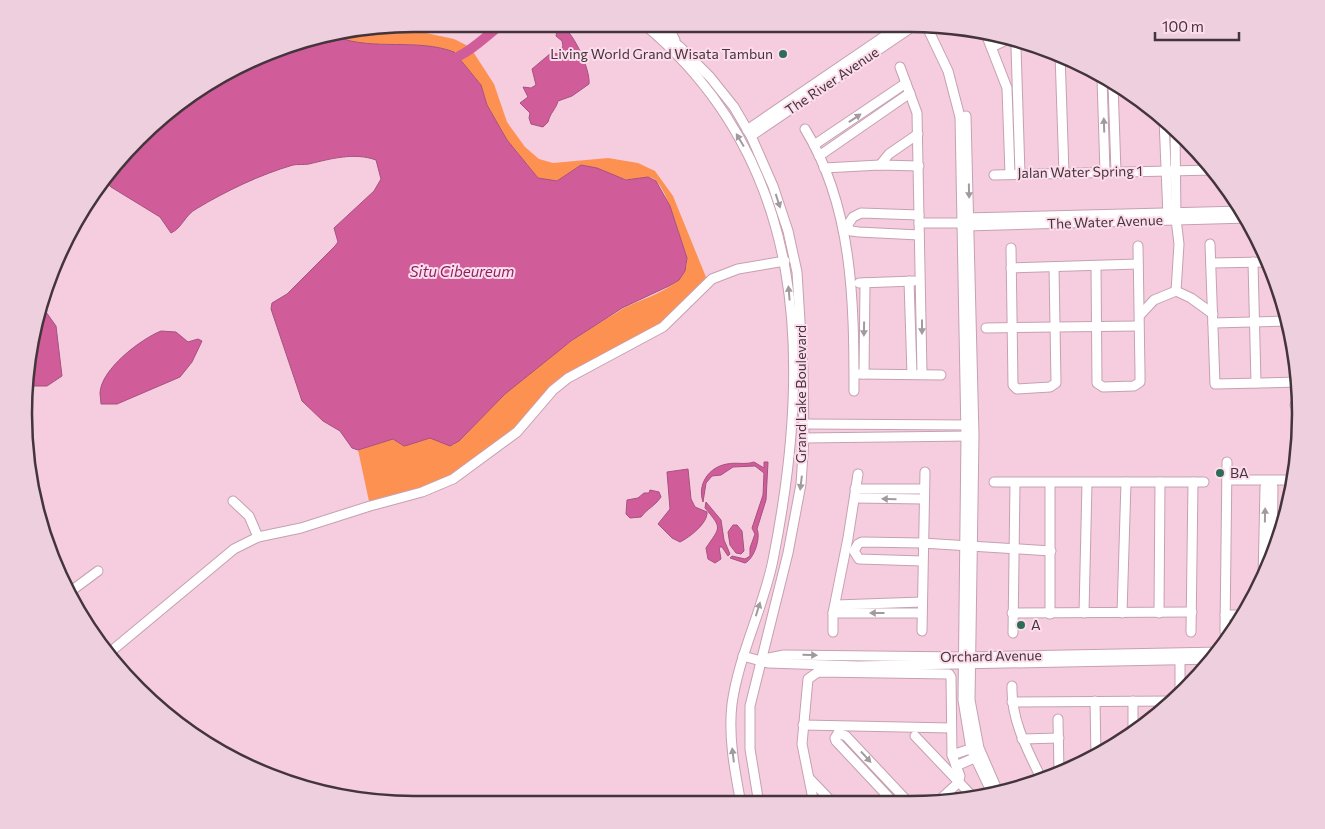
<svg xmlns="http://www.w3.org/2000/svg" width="1325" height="829" font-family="Commissioner,sans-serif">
<rect width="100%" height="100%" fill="#f5cddf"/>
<path fill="#fd9152" d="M398 27 454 39 470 47 494 84 507 122 525 147 539 159 553 163 608 158 638 163 655 171 673 196 708 282 663 327 568 378 517 432 453 479 370 506 358 450 393 439 402 444C411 442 425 436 434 438 442 440 445 445 453 445 472 430 487 410 505 394 539 362 579 335 619 311 641 297 688 290 687 258 682 244 666 182 652 178 643 176 634 182 625 179 610 175 596 168 581 165L557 181 538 178 507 140 487 105 481 85 454 52C417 38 374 51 337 37Z"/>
<g fill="#d05d9a" stroke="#a6517e">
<path d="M558 25C572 26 591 71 589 84L572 96 558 101C556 109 550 113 548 122L543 127 531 124 529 118 530 113 520 103 528 97 523 87 531 88 536 85 532 69 551 53 558 54 563 46 562 41 556 36Z"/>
<path d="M337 37C374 51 417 38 454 52L481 85 487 105 507 140 538 178 557 181 581 165 597 168 626 180 648 177 656 181 670 206 687 258 685 271 679 280 669 286 622 308 571 341 505 394 459 441 450 446 430 438 408 445 404 446 393 439 358 450 352 448 340 431 323 421 302 401 271 309 272 303 287 294 335 246 338 242 334 228 374 191 381 179 376 160C354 152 330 159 309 164 303 165 298 164 293 165 259 175 226 191 196 209 185 215 182 228 171 233L160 217 111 187 103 179 197 90 289 44Z"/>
<polygon points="41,305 56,326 62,376 47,386 28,386 25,385"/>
<path d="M161 331 176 332 188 342 198 339 202 341 192 362 180 377 117 404H101C101 400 100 397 100 393 101 369 141 339 161 331Z"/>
<path d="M754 462 764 468V462H768L766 500 757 529C761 538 754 559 745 563L730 558 732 556 745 559 750 556V548L755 534 752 528 763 495 764 473 755 466 733 467 721 475 712 476 706 483 703 502C697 484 709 467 727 464 736 462 745 465 754 462Z"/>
<path d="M688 469 691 499 695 507 707 512C708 523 690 537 680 542L672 538 658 524 670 509 667 472Z"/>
<path d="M650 490 659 492 661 497C654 507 648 508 641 517L630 518 626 514 627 500 638 498 644 493H649Z"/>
<path d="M706 502 721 520 724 540 730 554 728 556 722 547H719L721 559 715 563 708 559 706 548C720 527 723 529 705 508Z"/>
<polygon points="733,525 737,525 742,531 744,551 741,554 736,553 730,545 728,532"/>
</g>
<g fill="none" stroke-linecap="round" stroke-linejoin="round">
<path stroke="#d05d9a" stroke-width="10" d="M459 56C474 49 487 35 502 24"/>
<g stroke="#c6a0b1" stroke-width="11">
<g id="minor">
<path d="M645 25C810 163 812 364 773 560 763 609 739 654 732 704 728 737 735 772 741 804"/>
<polyline points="652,25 680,47 710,77 734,107 751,136 773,186 788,231 797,272 803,371 804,438 801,484 788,553 750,706 750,749 759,804"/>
<polyline points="667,25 675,40"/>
<polyline points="927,27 948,71 960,117 966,436 963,700 971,749 993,795"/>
<polyline points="986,34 1007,88 1010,174"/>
<polyline points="992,47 1008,39"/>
<polyline points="1016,47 1020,174"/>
<polyline points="1060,54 1064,173"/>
<polyline points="900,67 917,113 922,374"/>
<polyline points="1102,78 1105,172"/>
<polyline points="1113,84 1116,172"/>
<polyline points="966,116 974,436 970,700 979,748 999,794"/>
<polyline points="1164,119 1168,216"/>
<path d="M805 129C853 207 854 302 854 391"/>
<polyline points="1175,129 1176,219 1179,244 1176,291"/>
<polyline points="747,130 898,27"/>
<polyline points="751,136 912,27"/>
<polyline points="814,145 906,83"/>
<polyline points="819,156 910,93"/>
<polyline points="880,165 889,154 918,134"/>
<polyline points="824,168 880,165 919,166"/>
<polyline points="994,175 1213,170"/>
<polyline points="919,215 861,213 853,217 847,226 851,231 859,232 919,235"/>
<polyline points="964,218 1243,211"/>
<polyline points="919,223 961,223"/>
<polyline points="966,226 1248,218"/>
<polyline points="1210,244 1215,384 1299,382"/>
<polyline points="1011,248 1013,385 1017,389 1050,387 1056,383 1054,267"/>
<polyline points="1253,262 1256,383"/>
<polyline points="1211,263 1268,262"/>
<polyline points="1096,266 1097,383 1103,387 1134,386 1140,382 1140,373 1138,246"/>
<polyline points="1011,268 1138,264"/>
<polyline points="909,281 912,374"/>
<polyline points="859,283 914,281"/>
<polyline points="1140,315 1154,300 1176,291 1191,298 1213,314"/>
<polyline points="1213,323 1288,321"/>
<polyline points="986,328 1138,326"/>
<polyline points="859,374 941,375"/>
<polyline points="864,374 865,283"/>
<polyline points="1295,405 1299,407"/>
<polyline points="804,424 971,425"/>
<polyline points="804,438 971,436"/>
<polyline points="1227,480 1294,480"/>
<polyline points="994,482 1204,482"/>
<polyline points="855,489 924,489"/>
<polyline points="855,498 924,499"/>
<polyline points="233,501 249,516 258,537"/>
<polyline points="922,561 859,559 854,551 858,544 862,542 922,543 1051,551"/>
<polyline points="1263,581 1265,487 1273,487 1272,557"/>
<polyline points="71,591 98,571"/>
<polyline points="836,605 922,602"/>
<polyline points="833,613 922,613"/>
<polyline points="1012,613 1192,612"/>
<polyline points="1084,613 1087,483"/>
<polyline points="1122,613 1126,482"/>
<polyline points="1159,613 1160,482"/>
<polyline points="1050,614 1050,483"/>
<polyline points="1225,615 1244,615"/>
<polyline points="922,631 925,472"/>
<polyline points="833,632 833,613 848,538 858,474"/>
<polyline points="1191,632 1193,482"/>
<polyline points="1225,632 1227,462"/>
<polyline points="1013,633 1015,483"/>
<polyline points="109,653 234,549 258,537 301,528 370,506 422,492 453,479 517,432 553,390 568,378 663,327 712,279 738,269 785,261"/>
<polyline points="743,656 768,663 858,666 1215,659"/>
<polyline points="1180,656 1180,695"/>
<polyline points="764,659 784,655 963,657 1221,652"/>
<path d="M1012 686C1011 720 1027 749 1042 780"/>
<polyline points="1095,701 1096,757"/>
<polyline points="1133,701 1133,733"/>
<polyline points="1012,702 1175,701"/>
<polyline points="1058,719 1059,772"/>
<polyline points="803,725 951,728"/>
<polyline points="915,736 974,798"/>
<polyline points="1022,739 1059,738"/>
<polyline points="952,755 976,747"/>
<polyline points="956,766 979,756"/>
<polyline points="810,779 834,804"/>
<polyline points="814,804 802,744 808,679 818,672 949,674 951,677 952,755 960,776 958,783 935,804"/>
<polyline points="895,804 836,741 835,738 838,733 846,736 910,804"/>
</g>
</g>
<use href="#minor" stroke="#fff" stroke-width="9"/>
</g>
<defs><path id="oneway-solid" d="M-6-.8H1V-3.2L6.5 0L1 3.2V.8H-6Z" transform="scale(1.25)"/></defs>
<g fill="#a29a9d">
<use href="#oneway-solid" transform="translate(855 118) rotate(-34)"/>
<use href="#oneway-solid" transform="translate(1104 125) rotate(-92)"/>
<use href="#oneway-solid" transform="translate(740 140) rotate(-121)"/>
<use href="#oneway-solid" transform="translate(969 191) rotate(89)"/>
<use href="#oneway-solid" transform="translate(778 201) rotate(72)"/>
<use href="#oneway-solid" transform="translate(789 293) rotate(-95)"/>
<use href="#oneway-solid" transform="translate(922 327) rotate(90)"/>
<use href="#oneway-solid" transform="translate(864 329) rotate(91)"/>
<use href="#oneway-solid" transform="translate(801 483) rotate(97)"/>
<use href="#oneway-solid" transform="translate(889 499) rotate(-179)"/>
<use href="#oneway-solid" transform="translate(1265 515) rotate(-89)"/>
<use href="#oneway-solid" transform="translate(758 609) rotate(-73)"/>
<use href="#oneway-solid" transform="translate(877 613) rotate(180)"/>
<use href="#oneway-solid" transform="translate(810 655) rotate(1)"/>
<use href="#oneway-solid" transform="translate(733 755) rotate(-97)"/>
<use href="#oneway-solid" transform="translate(866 757) rotate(47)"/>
</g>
<g fill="#2e6c58" stroke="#fddceb" stroke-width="2">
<circle cx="783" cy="54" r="5"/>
<circle cx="1220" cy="473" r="5"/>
<circle cx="1021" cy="625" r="5"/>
</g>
<g text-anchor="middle" stroke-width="4" stroke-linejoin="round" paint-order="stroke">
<g font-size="14" fill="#44343b" stroke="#fddceb" text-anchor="start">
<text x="773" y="59" text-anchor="end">Living World Grand Wisata Tambun</text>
<text x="1230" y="478">BA</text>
<text x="1031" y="630">A</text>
</g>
<g font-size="14" fill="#44343b" stroke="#fddceb">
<text transform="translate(832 81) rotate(-34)" y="5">The River Avenue</text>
<text transform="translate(1080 172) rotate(-1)" y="5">Jalan Water Spring 1</text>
<text transform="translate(1105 222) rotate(-2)" y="5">The Water Avenue</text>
<text transform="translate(801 394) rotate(-90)" y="5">Grand Lake Boulevard</text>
<text transform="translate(991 656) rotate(-1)" y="5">Orchard Avenue</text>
</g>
<g font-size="15" font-style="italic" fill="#8b225f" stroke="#fddceb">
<text x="462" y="277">Situ Cibeureum</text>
</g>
</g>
<path d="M0 0H1325V829H0ZM414 32H910A382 382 0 0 1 1292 414V414A382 382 0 0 1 910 796H414A382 382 0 0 1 32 414V414A382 382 0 0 1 414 32Z" fill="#eecfdd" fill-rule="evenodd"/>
<path fill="none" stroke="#44343b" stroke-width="2.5" d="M414 32H910A382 382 0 0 1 1292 414V414A382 382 0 0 1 910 796H414A382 382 0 0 1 32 414V414A382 382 0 0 1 414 32Z"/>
<path d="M1155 32v8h84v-8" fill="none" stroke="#44343b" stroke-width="2.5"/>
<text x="1162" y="32" font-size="15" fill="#44343b" stroke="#fddceb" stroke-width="4" paint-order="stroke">100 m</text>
</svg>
